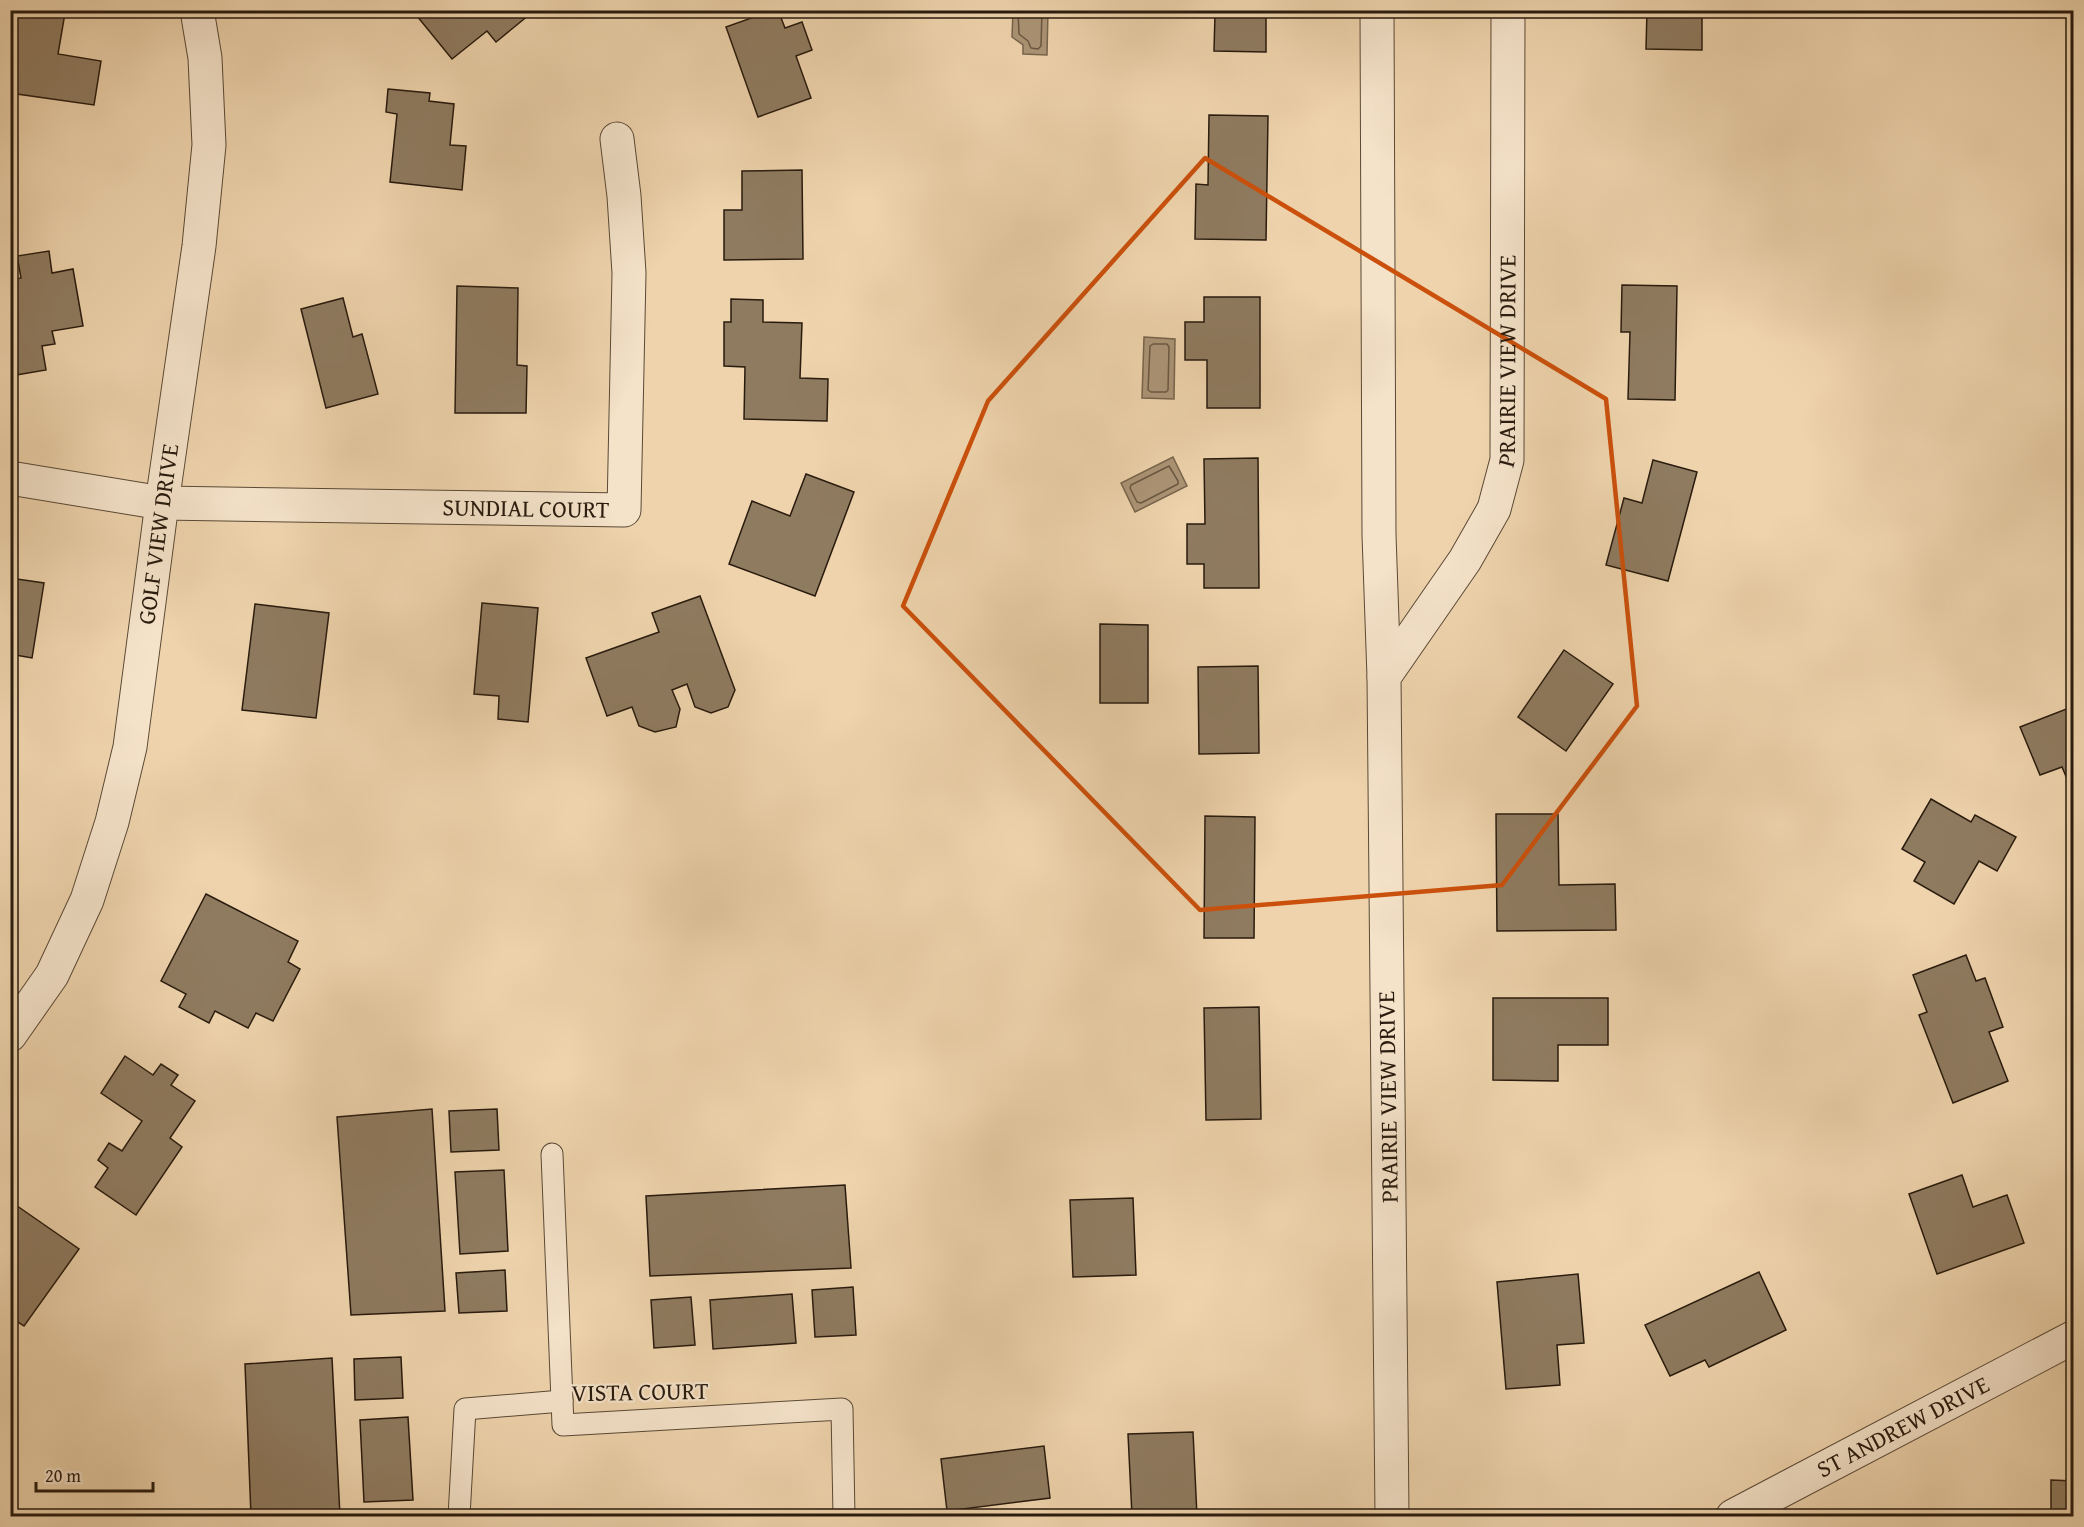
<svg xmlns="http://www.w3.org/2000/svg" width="2084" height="1527" font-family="'Gentium Book Plus',serif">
<rect width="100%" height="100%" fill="#eed3ac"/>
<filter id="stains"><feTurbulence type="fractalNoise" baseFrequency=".00333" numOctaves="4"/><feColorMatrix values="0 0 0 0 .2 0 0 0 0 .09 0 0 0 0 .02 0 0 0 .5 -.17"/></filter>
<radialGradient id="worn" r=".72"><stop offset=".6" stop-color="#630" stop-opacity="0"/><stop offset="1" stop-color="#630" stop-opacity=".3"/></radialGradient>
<g fill="#ab9476" stroke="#77644c" stroke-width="1.5">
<polygon points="1013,11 1048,11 1047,55 1023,54 1023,45 1012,37"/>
<polygon points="1144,337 1175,339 1174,399 1142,398"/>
<polygon points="1173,457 1187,486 1135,512 1121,483"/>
</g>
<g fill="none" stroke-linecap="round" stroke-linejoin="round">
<g stroke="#6a5842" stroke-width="1.5">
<polyline points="1018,10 1019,34 1028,41 1031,48 1038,49 1041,46 1042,10"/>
<polygon points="1153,344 1167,344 1169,347 1168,390 1166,392 1151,392 1148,390 1150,346"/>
<polygon points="1169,466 1178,481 1178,484 1141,503 1137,502 1130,488 1131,485"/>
</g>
</g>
<g fill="#8f7b60" stroke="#291b0e" stroke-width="1.5">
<polygon points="10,10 48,10 65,13 58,54 101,61 94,105 10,93"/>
<polygon points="424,10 535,10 496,42 487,31 452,59 417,16"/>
<polygon points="774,10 778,10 785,28 802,22 812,50 796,56 811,98 758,117 726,27"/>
<polygon points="1209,10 1266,10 1266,52 1214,51 1215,14 1209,14"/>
<polygon points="1647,10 1702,10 1702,50 1646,49"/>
<polygon points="388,89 430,93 429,101 454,104 450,145 466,146 462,190 390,182 397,114 386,112"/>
<polygon points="1209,115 1268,116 1266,240 1195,239 1196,184 1208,185"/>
<polygon points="802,170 803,259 724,260 724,210 742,210 742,171"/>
<polygon points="49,251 52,273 73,269 83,326 52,331 55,344 42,346 46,370 10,376 10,280 21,278 17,256"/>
<polygon points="1622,285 1677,286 1675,400 1628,399 1630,332 1621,332"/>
<polygon points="457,286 518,288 517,365 527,366 526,413 455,413"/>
<polygon points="1204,297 1260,297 1260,408 1207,408 1207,360 1185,360 1185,322 1204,322"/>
<polygon points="343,298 353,337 362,334 378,394 326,408 301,309"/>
<polygon points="731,299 763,300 763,322 802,323 800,378 828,379 827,421 744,419 745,367 724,366 724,322 731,322"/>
<polygon points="1258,458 1259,588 1204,588 1204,564 1187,564 1187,524 1205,524 1204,459"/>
<polygon points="1653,460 1697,472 1668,581 1606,565 1624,498 1642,503"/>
<polygon points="806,474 854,492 815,596 729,564 752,501 790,516"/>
<polygon points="10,578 44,583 32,658 10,654"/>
<polygon points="700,596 735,690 728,707 711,713 695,707 687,684 672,690 680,709 676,727 655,732 639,726 632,707 607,716 586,658 659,632 652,613"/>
<polygon points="482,603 538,608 528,722 498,719 499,696 474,694"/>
<polygon points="255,604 329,613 316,718 242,710"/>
<polygon points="1100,624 1148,625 1148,703 1100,703"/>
<polygon points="1564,650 1613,684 1566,751 1518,717"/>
<polygon points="1258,666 1259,753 1199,754 1198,667"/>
<polygon points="2074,706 2074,787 2071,788 2062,767 2040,775 2020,727"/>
<polygon points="1931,799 1971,822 1975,815 2016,837 1997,871 1979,861 1954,904 1914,881 1925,862 1902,849"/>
<polygon points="1496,814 1558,814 1559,885 1615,884 1616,930 1497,931"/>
<polygon points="1205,816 1255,817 1254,938 1204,938"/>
<polygon points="206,894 298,941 288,962 300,969 273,1021 256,1013 248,1028 215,1011 209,1023 179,1007 186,994 161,981"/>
<polygon points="1966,955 1976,981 1985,978 2003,1027 1989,1032 2008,1081 1953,1103 1919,1015 1927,1012 1913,975"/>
<polygon points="1493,998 1608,998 1608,1045 1558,1045 1558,1081 1493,1080"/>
<polygon points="1259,1007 1261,1119 1206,1120 1204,1008"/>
<polygon points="125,1056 153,1075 161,1064 178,1075 171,1085 195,1101 170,1138 182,1147 136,1215 95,1187 108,1168 98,1160 109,1143 122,1151 142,1121 101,1093"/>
<polygon points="432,1109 445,1311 351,1315 337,1117"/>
<polygon points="497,1109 499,1150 451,1152 449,1111"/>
<polygon points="504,1170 508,1251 460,1254 455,1172"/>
<polygon points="1962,1175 1973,1207 2007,1195 2024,1243 1937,1274 1909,1194"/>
<polygon points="845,1185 851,1268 650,1276 646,1196"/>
<polygon points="1133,1198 1136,1275 1073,1277 1070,1200"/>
<polygon points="10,1201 79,1249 24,1326 10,1317"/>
<polygon points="505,1270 507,1311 459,1313 456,1273"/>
<polygon points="1759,1272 1786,1330 1709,1367 1705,1360 1670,1376 1645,1325"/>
<polygon points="1578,1274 1584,1343 1557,1345 1560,1385 1506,1389 1497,1282"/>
<polygon points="853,1287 856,1335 815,1337 812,1290"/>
<polygon points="792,1294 796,1343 713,1349 710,1300"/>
<polygon points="691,1297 695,1345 654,1348 651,1300"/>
<polygon points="401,1357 403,1398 355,1400 354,1359"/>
<polygon points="332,1358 340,1516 251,1516 245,1364"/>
<polygon points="408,1417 413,1500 364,1502 360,1420"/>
<polygon points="1193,1432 1197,1516 1132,1516 1128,1434"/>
<polygon points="1044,1446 1050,1498 947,1511 941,1459"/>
<polygon points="2051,1480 2074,1481 2074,1516 2051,1516"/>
</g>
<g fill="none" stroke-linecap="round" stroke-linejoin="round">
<g stroke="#5a4936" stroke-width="23">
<g id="lane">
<polyline points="552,1154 563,1425 842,1409 844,1516"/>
<polyline points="459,1516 465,1409 562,1401"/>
</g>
</g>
<g stroke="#5a4936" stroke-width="35">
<g id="street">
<polyline points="1377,10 1379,535 1384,677"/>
<path id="s1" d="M10 478 162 503 624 510 629 273 624 196 617 139"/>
<path id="s2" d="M10 1035 52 975 87 900 112 822 130 747 162 503 199 246 209 145 205 58 197 10"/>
<path id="s3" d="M1392 1516 1384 677 1465 560 1494 509 1507 460 1508 10"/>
<path id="s4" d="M1733 1516 2074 1337"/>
</g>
</g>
<use href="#lane" stroke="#f4e2c9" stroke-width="21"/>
<use href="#street" stroke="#f4e2c9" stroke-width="33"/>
</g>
<path fill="none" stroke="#cb500c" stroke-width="4.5" stroke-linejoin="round" d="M1205 158 1606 399 1637 706 1502 885 1200 910 903 606 988 401Z"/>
<g text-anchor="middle" stroke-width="4.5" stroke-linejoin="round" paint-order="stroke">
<g font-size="24" fill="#291b0e" stroke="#f4e2c9">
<text dy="8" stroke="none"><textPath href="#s3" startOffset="1190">PRAIRIE VIEW DRIVE</textPath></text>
<text dy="8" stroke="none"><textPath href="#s1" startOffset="518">SUNDIAL COURT</textPath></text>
<text dy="8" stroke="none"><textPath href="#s2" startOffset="530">GOLF VIEW DRIVE</textPath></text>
<text transform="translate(1388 1097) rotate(-91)" y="8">PRAIRIE VIEW DRIVE</text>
<text transform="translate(640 1392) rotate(-1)" y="8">VISTA COURT</text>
<text dy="8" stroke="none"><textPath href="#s4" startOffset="192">ST ANDREW DRIVE</textPath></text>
</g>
</g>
<rect width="2084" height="1527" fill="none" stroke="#eed3ac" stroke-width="36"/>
<rect x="12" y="12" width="2060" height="1503" fill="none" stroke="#291b0e" stroke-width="3"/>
<rect x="18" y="18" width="2048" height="1491" fill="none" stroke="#291b0e" stroke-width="1.5"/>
<path d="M36 1482v9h117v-9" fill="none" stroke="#291b0e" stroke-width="3"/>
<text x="45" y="1482" font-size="18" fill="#291b0e" stroke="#f4e2c9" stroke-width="4.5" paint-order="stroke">20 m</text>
<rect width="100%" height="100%" filter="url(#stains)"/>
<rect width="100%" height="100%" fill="url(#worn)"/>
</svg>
